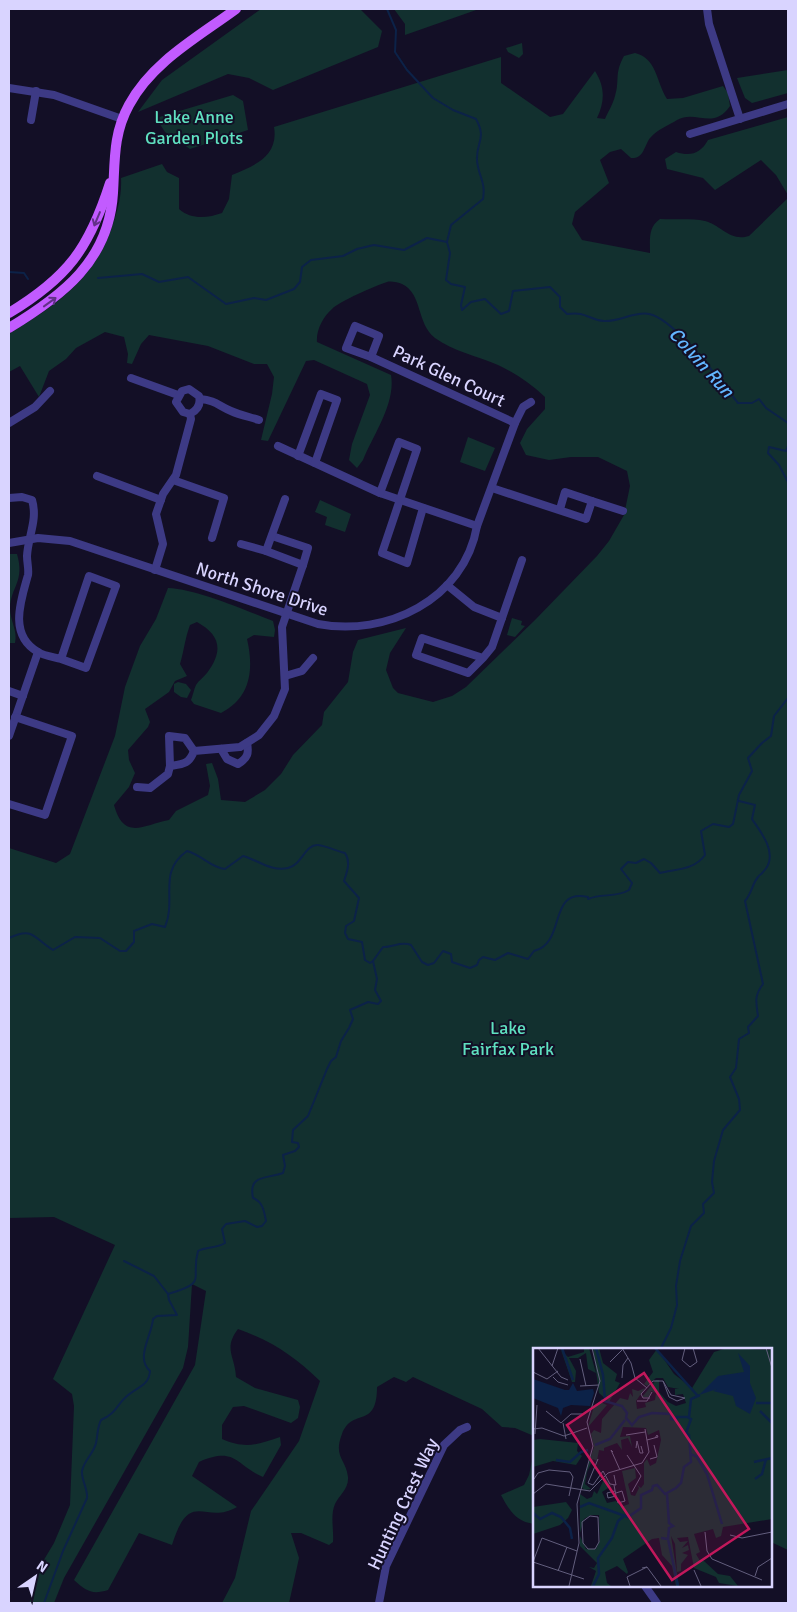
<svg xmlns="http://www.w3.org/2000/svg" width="797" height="1612" font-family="Signika,sans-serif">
<rect width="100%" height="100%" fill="#130f26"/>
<g fill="#12302f">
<polygon points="261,9 360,9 382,31 378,47 273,90 249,78 228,74 138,112 162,80"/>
<polygon points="394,9 479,9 405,35 405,24"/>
<polygon points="522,43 523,54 519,58 508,52 506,48"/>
<path d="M635 53C657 58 656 82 667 99L683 98 723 86 728 93 730 106C713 131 696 109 677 120 669 125 657 130 651 137 644 144 645 159 631 158L621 149 610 152 600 160 609 183 575 212 572 224 582 240 650 253C650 240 648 227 660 219 674 220 691 218 705 221 721 225 730 242 749 236L788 198V1550L771 1542V1350H534V1436L515 1428 502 1427 482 1409 413 1377 406 1382 394 1377 377 1387C377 1430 352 1407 342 1434 333 1457 346 1459 348 1477 349 1489 339 1495 335 1504 330 1515 334 1530 333 1542L329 1545 301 1533H291L299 1558 289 1603H222L235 1578 251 1511 299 1441 320 1381C294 1356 272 1341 238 1329 223 1349 235 1356 236 1377L255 1388 298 1400 300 1407 298 1418 291 1423 244 1406 233 1407 222 1425V1439C245 1449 257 1445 280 1437L281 1445 263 1477C235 1465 236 1446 199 1462L192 1476 237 1507C205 1526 190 1487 172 1545L139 1533 108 1590C92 1595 86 1591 74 1580L195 1365 206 1291 192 1284 188 1347 183 1368 64 1578 54 1603H29L34 1593 39 1568 54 1543 70 1505 74 1406 72 1394 53 1379 115 1245 54 1217 9 1218V848L56 863 70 854 115 736 125 687 140 646 156 619 168 588C197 589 244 610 273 621L275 630 274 637 254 635 247 639C254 669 251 698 221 713L194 704 191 700C193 695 194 689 196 685 199 680 204 677 207 673 224 650 220 635 197 622L190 625C185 638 184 651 180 664L187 676 175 681 169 692 145 709 150 722 148 727 128 750 129 760 135 773 129 787 114 805C124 841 143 825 169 820L176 811 208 795 210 786 206 764 212 763 218 779 221 800 245 802 265 790 281 774 293 755 322 725 324 712 348 682 353 652 358 640 406 628 390 653 386 670 393 688 398 693 433 702 452 696 466 687 535 620 597 556 609 541 624 515 630 486 627 471 598 457H571L549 460 526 455 520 443 527 429 545 409V397C531 384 515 373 498 365 477 356 453 351 435 338 416 323 423 294 402 284 398 282 390 281 387 282 377 285 338 302 332 309 323 317 316 330 317 342L391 375C396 403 373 435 363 460L357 468 349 460 352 444 370 395 367 384 314 360 306 361 268 441 261 440 272 394 274 377 267 364H254L208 346 149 335 141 344 132 364 127 363 128 354 124 337 105 332 76 348 66 359 49 371 39 397 20 366 9 372V334C54 306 92 282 111 230 117 212 122 197 121 178L162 164 167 172 179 178V209C191 220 208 218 222 213L229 199 232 175C254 166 279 156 274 127L501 57V83L550 117 563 114 595 71C605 87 605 101 597 118L605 119C608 112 613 104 615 96 620 80 614 74 624 56Z"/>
<polygon points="788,70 788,93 752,103 745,98 737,78"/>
<polygon points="233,95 243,101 248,130 190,149 165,132 156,118"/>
<path d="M788 117V195L776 175 761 160 715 190 703 178 667 169 665 159 676 152C691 157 701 153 708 140Z"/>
<polygon points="468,437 495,448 485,471 460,462"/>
<polygon points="320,500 351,514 345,532 325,525 327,517 315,512"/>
<path d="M9 554H17C25 582 11 586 10 608 10 621 18 631 15 643H9Z"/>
<polygon points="512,618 522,621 521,625 525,626 515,637 507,635"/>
<polygon points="178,682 186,684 191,690 187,698 181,697 174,692 174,684"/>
<path d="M534 1452V1524C516 1522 509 1510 501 1495L524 1485 529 1475Z"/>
</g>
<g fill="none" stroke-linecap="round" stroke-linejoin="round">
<g stroke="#0c2248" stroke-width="2">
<path d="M387 9 396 30 395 52 407 70 433 98 453 110 476 119C487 139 476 142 477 160 478 176 486 181 483 199L451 225 447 242 450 253 446 280 451 284 465 287 461 305 462 310 471 302 485 299 501 314 509 311 513 291 550 287 560 297V307L567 314C587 311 588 320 604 321 619 322 635 311 649 314 675 319 720 381 738 403H752L759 399 766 408 788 423"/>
<polyline points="9,272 24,273 28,279"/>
<polyline points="98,278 142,274 159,282 188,277 226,304 254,298 266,300 294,289 300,282 302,267 311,260 343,256 357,249 374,245 404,250 427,238 447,242"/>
<polyline points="788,446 786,451 769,447 768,453 779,465 788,482"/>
<path d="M9 938C34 926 34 939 53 950L75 937 100 938 120 951H126L134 942V931L152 924 165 927C177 899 157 872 187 851 202 855 211 868 225 869L243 856C258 860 271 872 288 868 302 865 305 844 318 845 327 846 336 851 345 853 351 862 347 872 344 881L359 898 354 921 346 926 345 933 348 939 362 942 365 960 370 963 373 961 383 947C394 947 401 941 411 945L422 962 428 965 434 963 443 951 451 954 452 962 470 968 477 965 479 960 483 957 495 960 508 953 528 959 534 951C567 943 547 888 588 897V899C602 893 616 898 629 890L632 883 621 869 628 862 636 863 644 859 651 863 660 873C677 869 694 870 705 855L701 831 713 824 729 827 733 824 739 795 752 771 748 758 762 743 771 736 774 716 788 698"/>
<path d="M124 1261 154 1276 168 1294C209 1282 190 1280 198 1251 207 1246 216 1249 225 1243L222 1229 226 1224 245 1221 257 1227 262 1226 266 1221C264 1211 263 1202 253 1198 248 1174 267 1179 283 1173L285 1166 283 1155 295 1151 299 1147 298 1143 292 1142 293 1130 308 1116 327 1069 331 1061 336 1057 341 1041 349 1028 353 1019 350 1010 368 1002 378 1004 381 1001 375 990 377 979 373 961"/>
<path d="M660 1350 671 1328 677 1305 676 1286 680 1261 691 1226 704 1213 703 1204 714 1193 712 1182 714 1161 723 1130 740 1110 739 1099 730 1077 736 1068 739 1039 749 1033 748 1027 758 1016C756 1002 754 996 763 984L745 901C752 893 752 884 758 877 762 873 766 870 768 865 775 849 760 831 752 819L755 805 739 801"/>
<path d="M44 1603 63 1551 87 1498C88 1489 81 1479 82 1471 84 1460 94 1453 96 1443 98 1434 97 1428 101 1420 117 1413 116 1405 127 1396 137 1387 149 1386 150 1371 135 1358 152 1335 153 1319L157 1316 177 1315 169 1300 168 1294"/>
</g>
<g stroke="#3d3a85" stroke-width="8">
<polyline points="707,9 709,24 740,119"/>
<polyline points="9,88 54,95 122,119"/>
<polyline points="31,120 36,91"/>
<polyline points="690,134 788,104"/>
<polygon points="355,326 379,336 371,357 346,348"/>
<polyline points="371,357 515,423"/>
<polyline points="131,378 178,395"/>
<path d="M200 399C215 400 219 406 231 411 240 415 250 417 259 420"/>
<polyline points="9,423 35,407 50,391"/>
<polyline points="278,446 380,493 477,526"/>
<polyline points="298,456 321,394 337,400 315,463"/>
<polyline points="97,476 161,500"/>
<polyline points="173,480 224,498 212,538"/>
<polyline points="492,488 586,519 592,501 565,492 560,509"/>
<polyline points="380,493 399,442 417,449 382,553 407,563 423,508"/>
<path d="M9 498 22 497 32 500C38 520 28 536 27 556 27 563 29 569 28 575 21 600 8 635 38 652 44 656 54 657 61 659L89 576 116 586 86 668 61 659"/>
<polyline points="592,501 623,511"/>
<polyline points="272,536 308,548 303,565"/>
<path d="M9 543 38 538 70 541 318 624C386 637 464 600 477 526L515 423 523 407 531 402"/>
<polyline points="241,544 266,551"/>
<path d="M155 570 163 544 156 514 163 494 176 475 191 419 190 414C198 410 201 404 199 396L189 389 182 391 176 402 183 412 190 414"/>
<polyline points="447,585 474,607 502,618"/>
<polyline points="483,658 468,673 416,655 422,638 483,658 492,647 522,560"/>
<polyline points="285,676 302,671 313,658"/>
<polyline points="9,691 23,696"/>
<polyline points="9,736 38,652"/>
<path d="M221 749 227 759 238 764C248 758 249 753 247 743"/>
<polyline points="170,766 169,736 185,738 194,751"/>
<path d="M137 787 150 788 168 774 170 766C184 764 189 764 194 751L240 747 259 735 274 716 285 689 282 627 303 565 266 551 285 499"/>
<polyline points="9,804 45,815 72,736 15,717"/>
<polyline points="645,1586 657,1603"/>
<polyline points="379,1603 386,1566 444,1445 460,1430 467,1427"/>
</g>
<g stroke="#c25bff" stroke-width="10">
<path d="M9 313C67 278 89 249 110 183"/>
<path d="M9 328C62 296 109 261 113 193 115 161 113 134 129 105 152 62 198 37 236 9"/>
</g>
</g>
<defs><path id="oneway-shaft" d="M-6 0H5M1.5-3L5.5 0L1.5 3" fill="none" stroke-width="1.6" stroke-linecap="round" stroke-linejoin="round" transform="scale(1.25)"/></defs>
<g stroke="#623188">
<use href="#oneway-shaft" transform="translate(97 219) rotate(113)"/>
<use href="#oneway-shaft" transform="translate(50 302) rotate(-36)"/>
</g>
<g text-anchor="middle" stroke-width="4" stroke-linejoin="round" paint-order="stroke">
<g font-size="18" fill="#5fe0c0" stroke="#130f26">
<text x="194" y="123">Lake Anne<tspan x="194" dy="21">Garden Plots</tspan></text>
<text x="508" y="1034">Lake<tspan x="508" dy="21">Fairfax Park</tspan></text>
</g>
<g font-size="18" fill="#d9d4ff" stroke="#130f26">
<text transform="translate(449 376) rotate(25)" y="6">Park Glen Court</text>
<text transform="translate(262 589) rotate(18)" y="6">North Shore Drive</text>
<text transform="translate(403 1504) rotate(-65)" y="6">Hunting Crest Way</text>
</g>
<g font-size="19" font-style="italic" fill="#62b6ff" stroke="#130f26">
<text transform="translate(702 362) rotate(48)" y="7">Colvin Run</text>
</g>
</g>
<g transform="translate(533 1348)">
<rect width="239" height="239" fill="#130f26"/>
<path d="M51 0H56L63 25 55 21 53 5 45 10H36L43 23 42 34H39L28 2 35 9 51 4ZM60 0H66L70 15 84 26 82 33 87 35 76 54 66 45ZM194 0 239 2V171L190 179 188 188 183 190 180 181 161 186 167 204 163 206 167 213H171L185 226 197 228 205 238 186 235 183 229 161 220 155 189 144 190 147 194 155 193 149 200 155 197 156 202 149 205 155 207 148 216V223L144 224 142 196 138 188 146 238H143L139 218 129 207 126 190 119 191 90 211 95 224 94 226 84 218 72 224 74 235 78 238H58L63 223 56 219 61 220 64 215 47 198V188L53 201H63L67 192 66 167H58L51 171 47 185V146L54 151 59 149 61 143 64 146 72 129 78 138 69 144 74 155 83 153 88 159 96 156 89 123 102 120 103 130 95 136 98 147 102 148 106 140 104 137 108 140 111 136V115L114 111 117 118 123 115 128 92 126 82 115 87 113 80 90 79 87 89 97 88 99 99 95 90 88 92 89 102 84 95 71 100V103L66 102 64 113 60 111 54 124 52 136 58 141 52 142 48 139 61 99 58 86 61 82 68 85 69 71 87 50 95 52 97 45 100 49 99 41 105 43 112 40 103 53 104 61 113 59 112 55 122 52 123 45 118 43 116 49H109L123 32H126V44L135 54 143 58 153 55 150 46 142 47V41H146L135 39 130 30H123L114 38 111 36 120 24 116 12 124 1 141 26 159 40 181 4ZM67 54 74 57 55 79 61 58ZM7 91 45 95 44 103 49 108 43 117 20 113 0 119V92ZM33 154 39 162 35 170 27 177 0 186V159Z" fill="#12302f"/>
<path d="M205 5 217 18V35L223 50 217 66 203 58 200 48 180 43 184 41 166 47 185 28 211 24ZM0 31 32 42H36L40 35 44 43 60 41 61 45 57 58 38 57 30 60 28 68 25 60 0 50Z" fill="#0c2248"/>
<path fill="none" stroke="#0c2248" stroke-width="2.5" d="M29 0 40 32M63 0 70 27 72 52M122 0 164 47M68 52 89 58 94 65 93 70 99 77 106 69 119 65 138 66V71L143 72 144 69H156L158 51 167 47M223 55H239M227 63 239 75M62 97 77 91 92 72M158 106 164 109 174 126 189 176M23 112 37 114 48 104 55 102M221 114 239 110M222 131 229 126 233 111M47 159 56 155 95 169 108 160V147L119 142 120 138 124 137 132 146 143 140 148 135 151 119 158 114 156 87 153 85 158 71 154 69M0 165 7 171 19 165 28 169 37 180 39 191M128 190 135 191 136 180 140 178 136 175 134 146M135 191 145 238M60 238 66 226 65 210 79 190 85 173 91 168"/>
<path fill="none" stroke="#625e7d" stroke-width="1" d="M5 0 28 29 35 32M89 0 98 15 102 30 114 40M152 0 149 12 157 19 164 14 160 0M233 0 239 20M47 11 53 38M77 14 89 2M19 18 25 0M0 24 14 31 25 23M20 29 25 34 35 37M89 30 90 17 95 10M130 33 138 47 152 50 144 53 136 49ZM47 38 66 37M117 50H110L108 46 120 33H130M104 53H114L119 44M13 63 28 75 38 66H49M30 75 33 91M0 81 9 80 31 88 54 80M2 86 4 57M93 87 112 84M114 92 125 89 124 87 122 90M103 100 104 93 107 105H110L108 98M80 104 78 102 87 122M94 107 108 128 99 144M65 111 55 135 60 137 70 123 77 136 83 137 81 127M117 111 124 109 121 97M1 131 5 125 16 122 37 124 40 129 36 148M81 137 83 148 85 155 92 153 89 143 83 145M82 143 74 145 75 150 83 148M0 146 13 136 57 143 75 125 109 115 116 104 112 81M57 168 65 169 66 194 62 201H55L50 195 49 174ZM172 184 174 203 179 211 229 232M197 187 209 190 239 184M0 214 9 190 44 203M0 214 51 231M114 219 128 238M161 222 168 238M25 223 34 199M222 228 225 219 239 210M36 238 46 195 44 156 60 98 54 74 67 33 59 0M97 238 94 229 114 219 109 220"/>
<path fill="#c2185b" fill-opacity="0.15" stroke="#c2185b" stroke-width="2.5" d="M111 25 216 181 139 232 34 77Z"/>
<rect width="239" height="239" fill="none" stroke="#d9d4ff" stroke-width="2.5"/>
</g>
<rect width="797" height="1612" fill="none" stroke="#d9d4ff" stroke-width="20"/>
<g transform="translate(35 1577) rotate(34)" stroke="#130f26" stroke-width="4" paint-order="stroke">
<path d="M0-4L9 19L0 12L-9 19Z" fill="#d9d4ff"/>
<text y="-8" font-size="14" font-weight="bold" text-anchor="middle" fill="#d9d4ff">N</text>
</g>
</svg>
